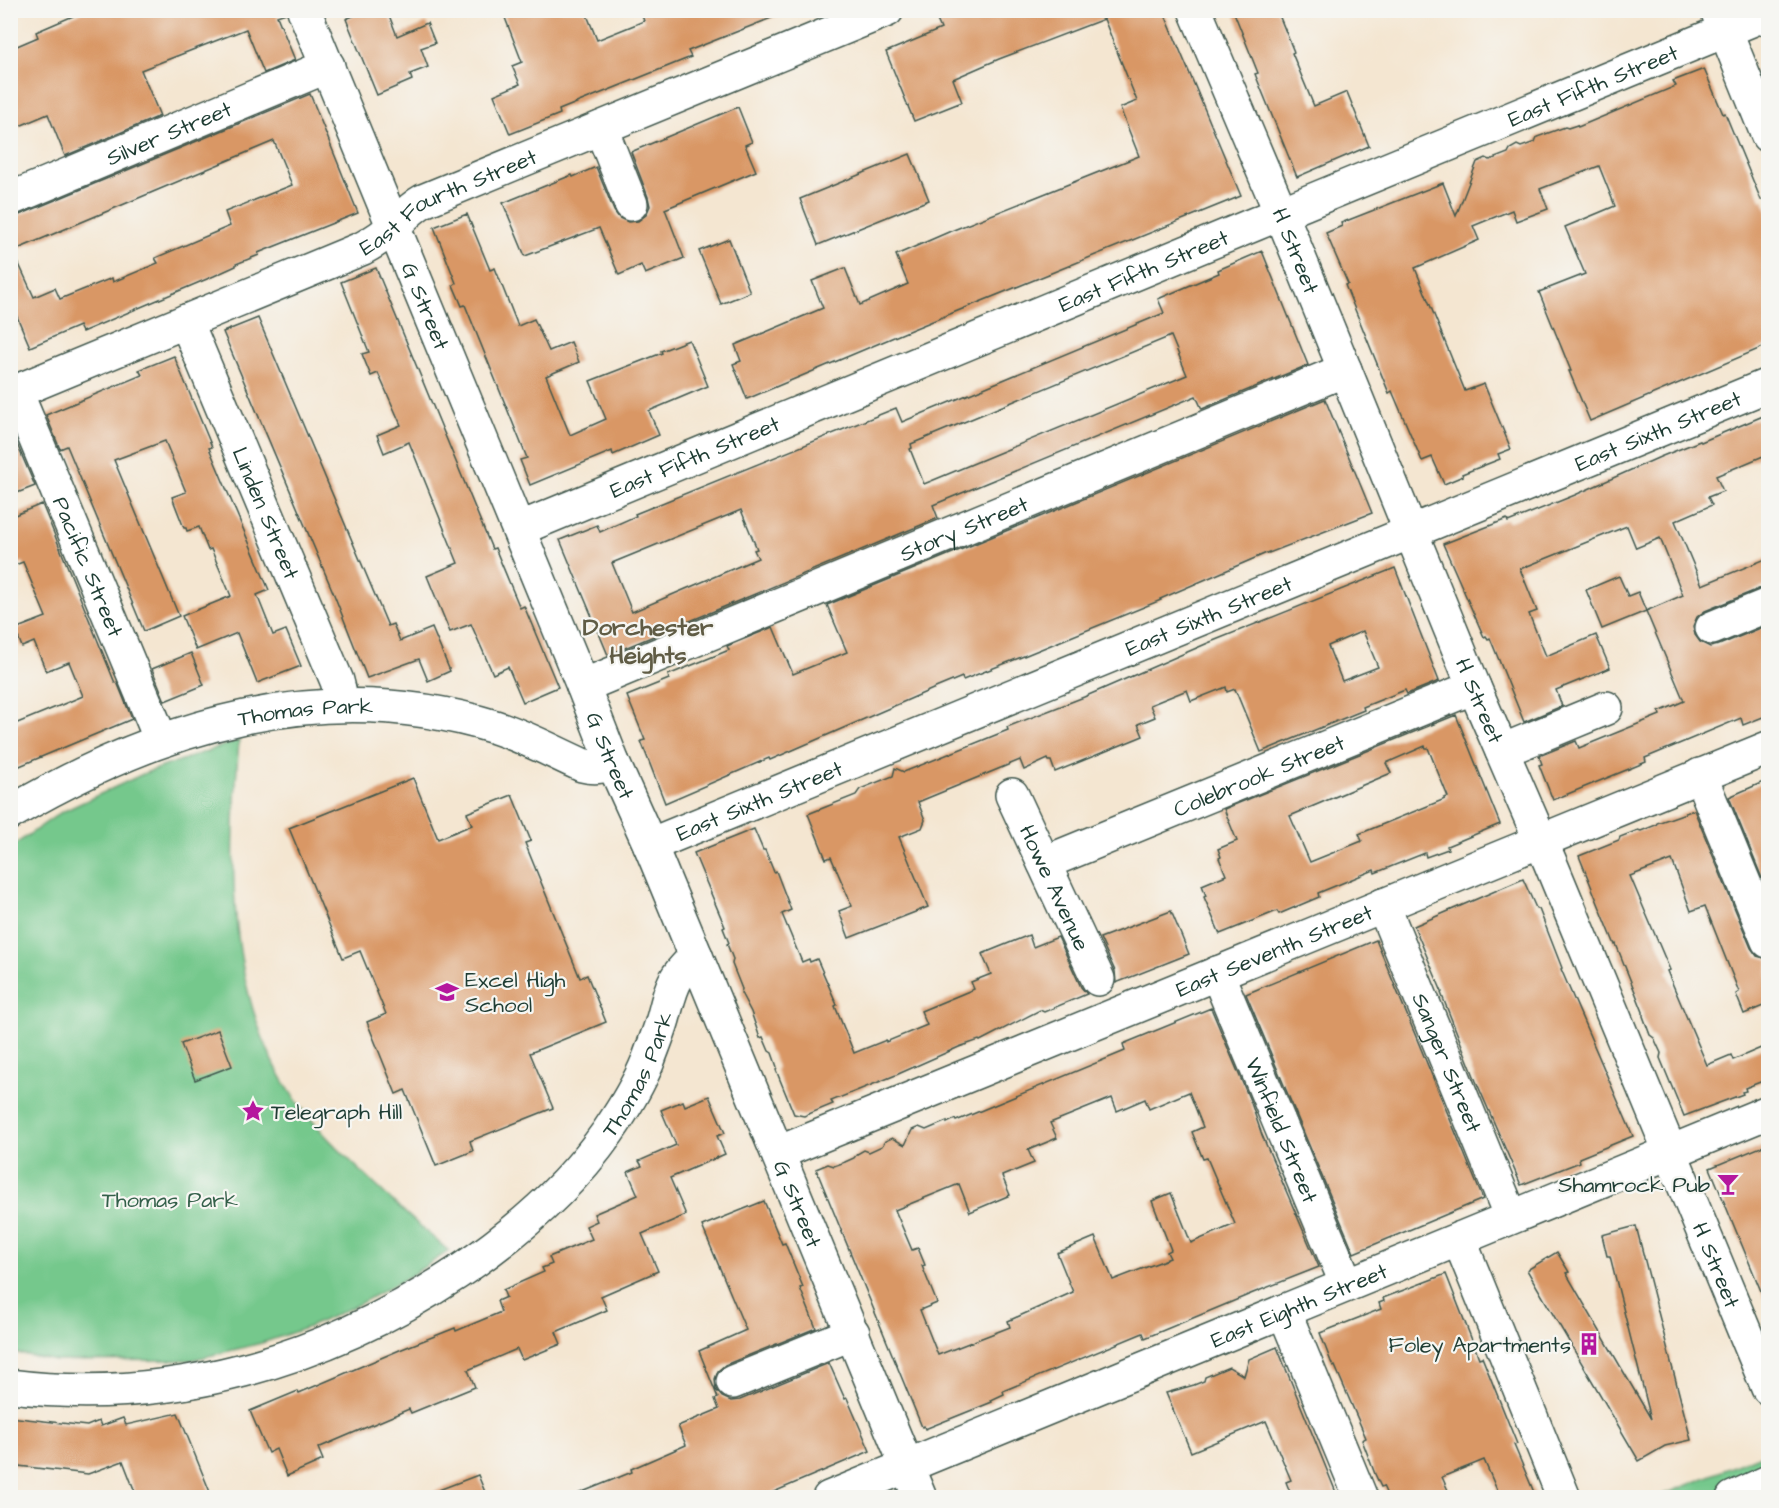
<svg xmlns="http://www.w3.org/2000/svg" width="1779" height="1508" font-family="'Architects Daughter',sans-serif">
<rect width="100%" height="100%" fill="#f6f6f2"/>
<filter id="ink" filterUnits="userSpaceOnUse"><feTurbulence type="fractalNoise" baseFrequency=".0167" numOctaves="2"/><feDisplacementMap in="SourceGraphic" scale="12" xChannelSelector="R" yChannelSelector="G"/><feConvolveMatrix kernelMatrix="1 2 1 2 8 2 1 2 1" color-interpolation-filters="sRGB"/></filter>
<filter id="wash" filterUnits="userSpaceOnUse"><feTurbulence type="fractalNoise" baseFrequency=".008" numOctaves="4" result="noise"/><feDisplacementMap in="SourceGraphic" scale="24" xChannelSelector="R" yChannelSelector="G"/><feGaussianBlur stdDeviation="1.35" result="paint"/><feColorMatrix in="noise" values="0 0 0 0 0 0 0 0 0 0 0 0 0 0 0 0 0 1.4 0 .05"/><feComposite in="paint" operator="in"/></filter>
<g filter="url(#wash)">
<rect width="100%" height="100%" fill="#f4e6d1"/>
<g fill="#75c88c" stroke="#4a8260" stroke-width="1.5">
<path d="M239 740C230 856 224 987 289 1090 310 1122 337 1148 365 1175 392 1201 420 1227 449 1251L407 1278 359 1304 309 1327 262 1343 192 1360 56 1361 11 1352 10 848 60 813 145 773Z"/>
<polygon points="1768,1452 1768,1497 1658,1497"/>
</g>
<g id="blocks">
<g fill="#d99765" fill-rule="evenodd">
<polygon points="87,10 286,10 286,13 277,16 295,60 264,73 246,29 141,70 160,116 65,156 48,114 10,130 10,49 38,37 36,32"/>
<polygon points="367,10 387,10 397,36 427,23 435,43 421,48 428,67 410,74 412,80 377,95 346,19"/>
<polygon points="502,10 585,10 597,40 644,21 640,10 789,11 688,51 691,57 559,110 560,114 510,134 494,95 520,84 512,66 522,62"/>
<polygon points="957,10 1163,10 1241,196 913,329 747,399 733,364 741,361 735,345 823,308 812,281 845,268 860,305 908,284 896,255 951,231 1139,156 1120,108 1137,101 1104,19 999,59 953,79 962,102 914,121 886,52 941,29 937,20"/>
<polygon points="1233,10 1277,10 1294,52 1292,53 1314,106 1347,92 1369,146 1297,177 1255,74 1258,73"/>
<polygon points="1704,69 1723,114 1725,113 1761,200 1763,199 1768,212 1768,345 1590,421 1569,371 1571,371 1539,292 1585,274 1565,227 1615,206 1599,166 1540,189 1548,209 1516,221 1512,210 1473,226 1479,240 1415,268 1465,391 1484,384 1511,449 1498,454 1500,459 1462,474 1463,476 1444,484 1432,457 1422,461 1392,391 1389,393 1345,285 1348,284 1326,233 1342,226 1341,223 1443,183 1456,216 1477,162 1486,158 1490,160 1508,153 1510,149 1517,145 1521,147 1535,142 1537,137 1565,127 1568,128 1577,125 1578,127 1676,86 1673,81"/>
<path d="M310 94 358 213 258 253 259 255 236 264V266L214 276 82 332 79 326 30 347 10 300V217L17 216ZM274 141 292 185 225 212 230 226 155 258 158 263 113 282 112 278 60 299 55 288 34 297 13 251Z"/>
<polygon points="738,107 752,142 745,145 756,171 665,209 684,258 645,274 641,265 619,275 599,228 525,256 503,203 572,175 573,177 596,167 614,211 619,218 628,222 638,221 646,215 650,206 648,197 631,152"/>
<polygon points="910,154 929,200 818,245 800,199"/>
<polygon points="467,214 490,270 495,268 518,326 534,319 549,351 571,342 579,362 546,376 570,435 606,419 590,381 662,353 661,351 689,340 708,386 649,411 659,435 613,455 612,451 530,485 520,460 527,458 465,305 462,306 453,285 456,283 434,227"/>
<polygon points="729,239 750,292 721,304 699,251"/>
<path d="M1262 251 1308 365 1202 409 1196 396 933 505 938 518 608 655 560 540 597 525 600 532 636 516 635 514 896 408 902 422 1164 313 1158 299 1219 273 1218 270ZM1171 336 1187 375 924 484 910 449 912 448 911 444ZM741 510 757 549 754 550 758 558 632 612 612 563Z"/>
<polygon points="376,268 492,549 495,548 520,608 524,606 558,687 523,702 508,667 493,674 471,624 450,632 427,576 458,563 409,442 384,453 377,435 401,425 378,373 371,376 362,354 369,352 341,282"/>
<polygon points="258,318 388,626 393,624 400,641 432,628 450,671 428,681 419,659 367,678 333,592 223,332"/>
<polygon points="174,356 212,447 209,448 269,590 257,595 273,635 286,630 301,666 257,683 237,633 196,650 182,616 231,596 211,549 208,550 199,527 187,531 186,528 184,528 172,497 186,492 165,441 114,460 179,616 144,631 67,446 60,449 46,415 142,375 139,370"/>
<polygon points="1325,399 1372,513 1269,553 1269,552 1160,599 1161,600 1019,658 963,680 962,677 933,689 793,750 770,760 769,758 665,803 641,741 645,740 627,696 669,679 668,675 729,650 727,646 773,627 793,674 847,652 827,605"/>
<polygon points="1768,414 1768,454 1716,476 1723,491 1708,497 1712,505 1675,521 1702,585 1768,558 1768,587 1761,588 1705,611 1697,617 1693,626 1695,635 1700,642 1710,647 1719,645 1768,625 1768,715 1743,725 1741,718 1645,758 1646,762 1553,800 1539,765 1542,764 1539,756 1576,741 1579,748 1660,715 1659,712 1684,701 1646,611 1602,629 1586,590 1619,576 1628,596 1638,592 1646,611 1683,595 1660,538 1636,548 1627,526 1520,569 1537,611 1529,614 1546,656 1596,635 1610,668 1556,690 1562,706 1524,722 1490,638 1488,639 1486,636 1484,637 1443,544 1507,519 1508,522 1575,495 1660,457 1700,441 1701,442"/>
<polygon points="10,428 35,486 17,493 10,477"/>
<polygon points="42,504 115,683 117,682 132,719 10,770 10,726 83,696 69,662 46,671 34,642 22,647 15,629 46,617 23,562 10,567 10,517"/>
<path d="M1395 568 1439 681 1407 694 1405 690 1363 707 1364 710 1261 752 1235 689 1227 692 1226 687 1191 701 1187 690 1150 705 1155 717 1138 724 1143 736 1055 772 1051 761H1049L1048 759 1024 770 1020 760 918 802 925 820 922 828 899 837 928 907 849 938 839 911 852 906 831 857 826 859 808 814 856 795 860 789 893 776 895 768 904 772 1008 730 1007 727 1084 697 1208 643ZM1363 631 1378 667 1342 681 1328 646Z"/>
<polygon points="191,653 204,685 165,701 152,669"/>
<path d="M1456 715 1500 824 1447 846 1448 849 1426 857 1425 853 1375 873 1374 870 1318 893 1319 897 1279 914 1277 911 1220 934 1204 897 1206 896 1202 885 1226 875 1219 858 1221 857 1218 849 1237 841 1224 809ZM1425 746 1426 748H1428L1448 797 1444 798 1445 799 1359 834 1362 841 1310 862 1290 816 1391 773 1386 763Z"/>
<polygon points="413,778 438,839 472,825 467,813 512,795 531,841 525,843 580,978 587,975 606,1022 530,1053 553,1108 470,1141 473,1151 436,1166 405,1090 396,1094 367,1022 386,1014 360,951 343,958 289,828"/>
<polygon points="1768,780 1768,893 1729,797"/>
<polygon points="1694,810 1751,948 1757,956 1768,959 1768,1004 1744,1014 1736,994 1739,992 1705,906 1691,911 1672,860 1630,876 1670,970 1667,971 1707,1065 1731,1055 1733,1060 1768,1045 1768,1079 1745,1088 1746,1091 1742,1092 1743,1094 1684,1116 1660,1058 1661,1053 1654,1038 1650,1035 1643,1016 1643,1012 1616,944 1615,945 1604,918 1579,856 1619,840 1620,837 1638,830 1641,831 1656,825 1657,823"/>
<polygon points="754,829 763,850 765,850 774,872 776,871 791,910 782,914 802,962 809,959 810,962 817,959 837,1005 835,1006 854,1053 886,1040 886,1042 927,1025 921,1011 974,989 971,982 991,974 982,954 1029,935 1033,947 1058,937 1081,987 1087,994 1044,1012 1040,1010 980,1041 979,1040 959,1047 896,1075 831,1101 833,1104 804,1116 794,1114 776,1070 777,1067 772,1053 769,1051 763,1037 760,1038 751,1012 741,993 742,989 732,964 733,959 727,944 729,943 723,928 725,927 694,853"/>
<polygon points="1523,879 1536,908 1539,909 1562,968 1561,969 1633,1136 1579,1158 1580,1162 1521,1185 1476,1081 1441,993 1442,992 1414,926"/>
<polygon points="1171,911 1189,954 1116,983 1115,971 1100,938"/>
<polygon points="1376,940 1483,1199 1354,1253 1246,994"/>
<path d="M1211 1008 1251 1103 1262 1135 1319 1267 1253 1293 1145 1338 1143 1333 1003 1391 1004 1394 991 1400 992 1402 925 1429 924 1426 922 1427 816 1169 828 1164 834 1166 845 1162 854 1158 857 1154 864 1150 869 1152 882 1146 885 1141 892 1138 905 1145 912 1130 919 1127 926 1130 947 1121V1123L955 1119 956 1121 1125 1051 1123 1044ZM1189 1092 1203 1127 1192 1132 1203 1159 1207 1158 1235 1224 1191 1243 1171 1193 1152 1201 1171 1250 1167 1252 1170 1258 1113 1280 1095 1237 1057 1253 1073 1292 1008 1321 1010 1327 938 1355 920 1310 937 1303 922 1266 925 1265 918 1248 912 1250 895 1210 959 1184 970 1212 1010 1195 1002 1176 1034 1163 1028 1150 1057 1138 1050 1123 1112 1098 1117 1111 1145 1099 1149 1109Z"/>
<polygon points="218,1030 232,1066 195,1080 181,1044"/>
<polygon points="709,1096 725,1133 717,1136 725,1154 670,1178 686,1215 642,1234 658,1271 601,1296 607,1310 556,1332 561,1344 522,1360 517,1349 468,1370 475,1387 411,1413 409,1409 318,1448 323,1460 287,1476 276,1449 268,1453 250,1411 298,1391 299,1393 402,1349 455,1328 456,1331 501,1312 497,1301 506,1297 503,1290 544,1272 542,1268 552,1264 549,1257 592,1239 586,1226 597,1221 594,1214 638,1195 628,1172 642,1166 639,1161 676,1145 661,1110 683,1101 685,1106"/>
<polygon points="1768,1144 1768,1308 1710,1168"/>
<polygon points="764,1201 782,1244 785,1243 803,1287 800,1288 816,1328 725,1365 718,1371 715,1379 716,1390 722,1397 731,1401 740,1400 829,1363 845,1399 847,1398 870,1451 762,1497 570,1497 632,1472 631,1469 686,1445 678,1426 719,1409 715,1399 718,1398 699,1351 746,1330 702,1226"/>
<polygon points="1636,1226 1691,1440 1665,1446 1639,1461 1527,1270 1557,1252 1569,1272 1566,1273 1651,1419 1610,1256 1607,1256 1602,1235"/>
<polygon points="1446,1274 1479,1358 1482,1357 1517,1444 1514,1445 1536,1497 1500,1497 1484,1460 1442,1477 1451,1497 1388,1497 1383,1486 1381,1487 1375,1474 1362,1440 1366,1438 1335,1366 1333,1367 1320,1333 1381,1309 1379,1303 1384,1301 1383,1298"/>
<polygon points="1277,1347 1335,1490 1338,1497 1292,1497 1286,1482 1291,1480 1266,1421 1191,1452 1166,1393 1194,1385 1204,1381 1205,1377 1229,1367 1244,1376 1249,1359"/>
<polygon points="178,1413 212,1497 137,1497 123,1461 88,1474 10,1465 10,1417 87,1426 99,1421 101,1426 123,1418 126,1425"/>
<polygon points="478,1475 487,1497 424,1497 423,1496"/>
</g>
</g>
</g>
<g filter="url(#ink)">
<use href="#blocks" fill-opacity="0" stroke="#3f564c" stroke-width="1.5"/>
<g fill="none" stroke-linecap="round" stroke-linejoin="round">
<g stroke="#3f564c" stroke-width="36">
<g id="minor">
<path id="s1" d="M304 10 583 686 613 763 650 845 920 1498"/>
<path id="s2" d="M1195 10 1281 213 1474 687 1550 862 1768 1388"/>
<polyline points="1717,10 1768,136"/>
<polyline points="601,128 631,204"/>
<path id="s3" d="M10 199 328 66"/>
<path id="s4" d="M186 321 337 681 343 705"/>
<path id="s5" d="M16 392 161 740"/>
<path id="s6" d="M10 394 363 248C374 242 385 235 394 226 404 216 412 207 423 201L887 10"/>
<path id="s7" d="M519 529 1255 224 1768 13"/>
<polyline points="1712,628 1768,605"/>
<path id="s8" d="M583 686 1345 370"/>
<polyline points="1502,751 1606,708"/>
<polyline points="1700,775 1768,941"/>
<path id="s9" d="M1012 795 1098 979"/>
<path id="s10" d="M10 813C160 725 323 674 495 727 526 737 553 752 582 765 594 768 602 767 613 763"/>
<path id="s11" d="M650 845 1768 385"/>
<path id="s12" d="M1044 863 1474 687"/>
<path id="s13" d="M1383 905 1511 1217"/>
<path id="s14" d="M1217 973 1347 1285"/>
<path id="s15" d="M778 1153 1768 748"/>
<polyline points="1459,1239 1564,1498"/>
<polyline points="1284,1311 1361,1498"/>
<polyline points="733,1382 853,1333"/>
<path id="s16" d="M10 1386C169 1406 324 1361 457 1273 514 1235 568 1189 608 1132 623 1110 638 1086 648 1061 653 1047 659 1033 663 1019 667 1005 670 988 678 976 683 969 690 962 696 956"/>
<path id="s17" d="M829 1498 1768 1112"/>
</g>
</g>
<g stroke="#3f564c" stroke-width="36">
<polyline id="major" points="1733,1498 1768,1482"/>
</g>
<use href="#minor" stroke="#fff" stroke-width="33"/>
<use href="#major" stroke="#fff" stroke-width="33"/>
</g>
</g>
<defs>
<g id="school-bare" transform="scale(1.8)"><path d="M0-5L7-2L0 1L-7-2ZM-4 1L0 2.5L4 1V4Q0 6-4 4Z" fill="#b5179e" stroke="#f6f6f2" stroke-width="2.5" paint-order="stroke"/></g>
<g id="sight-bare" transform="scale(1.8)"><path d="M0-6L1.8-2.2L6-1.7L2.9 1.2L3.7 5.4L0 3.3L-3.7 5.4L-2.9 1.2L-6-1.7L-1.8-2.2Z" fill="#b5179e" stroke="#f6f6f2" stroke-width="2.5" paint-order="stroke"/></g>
<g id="bar-bare" transform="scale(1.8)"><path d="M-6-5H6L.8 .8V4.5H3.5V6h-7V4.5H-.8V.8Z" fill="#b5179e" stroke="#f6f6f2" stroke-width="2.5" paint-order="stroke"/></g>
<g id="building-bare" transform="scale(1.8)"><path d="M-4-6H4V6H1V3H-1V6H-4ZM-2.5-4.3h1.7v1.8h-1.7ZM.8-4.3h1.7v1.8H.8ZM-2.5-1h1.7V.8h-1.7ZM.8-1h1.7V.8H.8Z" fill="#b5179e" stroke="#f6f6f2" stroke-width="2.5" paint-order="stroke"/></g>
</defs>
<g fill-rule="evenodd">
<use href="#school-bare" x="447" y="992"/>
<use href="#sight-bare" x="253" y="1111"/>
<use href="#bar-bare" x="1728" y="1184"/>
<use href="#building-bare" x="1589" y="1344"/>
</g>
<g text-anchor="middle" stroke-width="4.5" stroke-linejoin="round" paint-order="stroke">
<g font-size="22" fill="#1f3d34" stroke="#f6f6f2">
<text dy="8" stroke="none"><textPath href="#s7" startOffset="1162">East Fifth Street</textPath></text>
<text dy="8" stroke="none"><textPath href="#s3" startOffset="172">Silver Street</textPath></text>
<text dy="8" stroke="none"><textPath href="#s6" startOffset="480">East Fourth Street</textPath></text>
<text dy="8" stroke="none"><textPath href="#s2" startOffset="261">H Street</textPath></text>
<text dy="8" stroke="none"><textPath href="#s7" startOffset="676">East Fifth Street</textPath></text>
<text dy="8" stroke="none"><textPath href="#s1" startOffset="320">G Street</textPath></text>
<text dy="8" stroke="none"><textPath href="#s11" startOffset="1090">East Sixth Street</textPath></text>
<text dy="8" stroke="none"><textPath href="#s7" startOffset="190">East Fifth Street</textPath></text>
<text dy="8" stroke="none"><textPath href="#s4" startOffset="208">Linden Street</textPath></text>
<text dy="8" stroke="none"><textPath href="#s8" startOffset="412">Story Street</textPath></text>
<text dy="8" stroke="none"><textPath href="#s5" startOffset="189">Pacific Street</textPath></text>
<text dy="8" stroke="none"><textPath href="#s11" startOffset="604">East Sixth Street</textPath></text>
<text dy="8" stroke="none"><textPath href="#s2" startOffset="747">H Street</textPath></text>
<text dy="8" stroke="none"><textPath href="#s10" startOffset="316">Thomas Park</textPath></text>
<text dy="8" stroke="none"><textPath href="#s1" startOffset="806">G Street</textPath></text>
<text dy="8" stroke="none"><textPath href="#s12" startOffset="232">Colebrook Street</textPath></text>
<text dy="8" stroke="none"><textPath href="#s11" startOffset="118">East Sixth Street</textPath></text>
<text dy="8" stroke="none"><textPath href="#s9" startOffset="102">Howe Avenue</textPath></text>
<text dy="8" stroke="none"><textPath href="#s15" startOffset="536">East Seventh Street</textPath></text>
<text dy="8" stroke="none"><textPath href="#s13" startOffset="170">Sanger Street</textPath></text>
<text dy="8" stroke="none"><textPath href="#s16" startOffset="744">Thomas Park</textPath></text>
<text dy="8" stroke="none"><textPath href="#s14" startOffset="170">Winfield Street</textPath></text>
<text dy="8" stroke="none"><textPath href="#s1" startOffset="1292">G Street</textPath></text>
<text dy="8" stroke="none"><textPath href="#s2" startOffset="1359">H Street</textPath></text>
<text dy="8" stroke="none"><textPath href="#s17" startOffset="508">East Eighth Street</textPath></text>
</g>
<g font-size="22" fill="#1f3d34" stroke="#f6f6f2" text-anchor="start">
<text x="465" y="987">Excel High<tspan x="465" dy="25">School</tspan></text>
<text x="271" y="1119">Telegraph Hill</text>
<text x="1710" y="1192" text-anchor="end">Shamrock Pub</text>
<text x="1571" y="1352" text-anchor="end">Foley Apartments</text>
</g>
<g font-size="22" fill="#34604a" stroke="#f6f6f2">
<text x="170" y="1207">Thomas Park</text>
</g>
<g font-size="24" font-weight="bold" fill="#605c45" stroke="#f6f6f2">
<text x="648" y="635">Dorchester<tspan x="648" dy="28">Heights</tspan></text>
</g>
</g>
<rect width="1779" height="1508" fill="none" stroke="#f6f6f2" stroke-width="36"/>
</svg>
